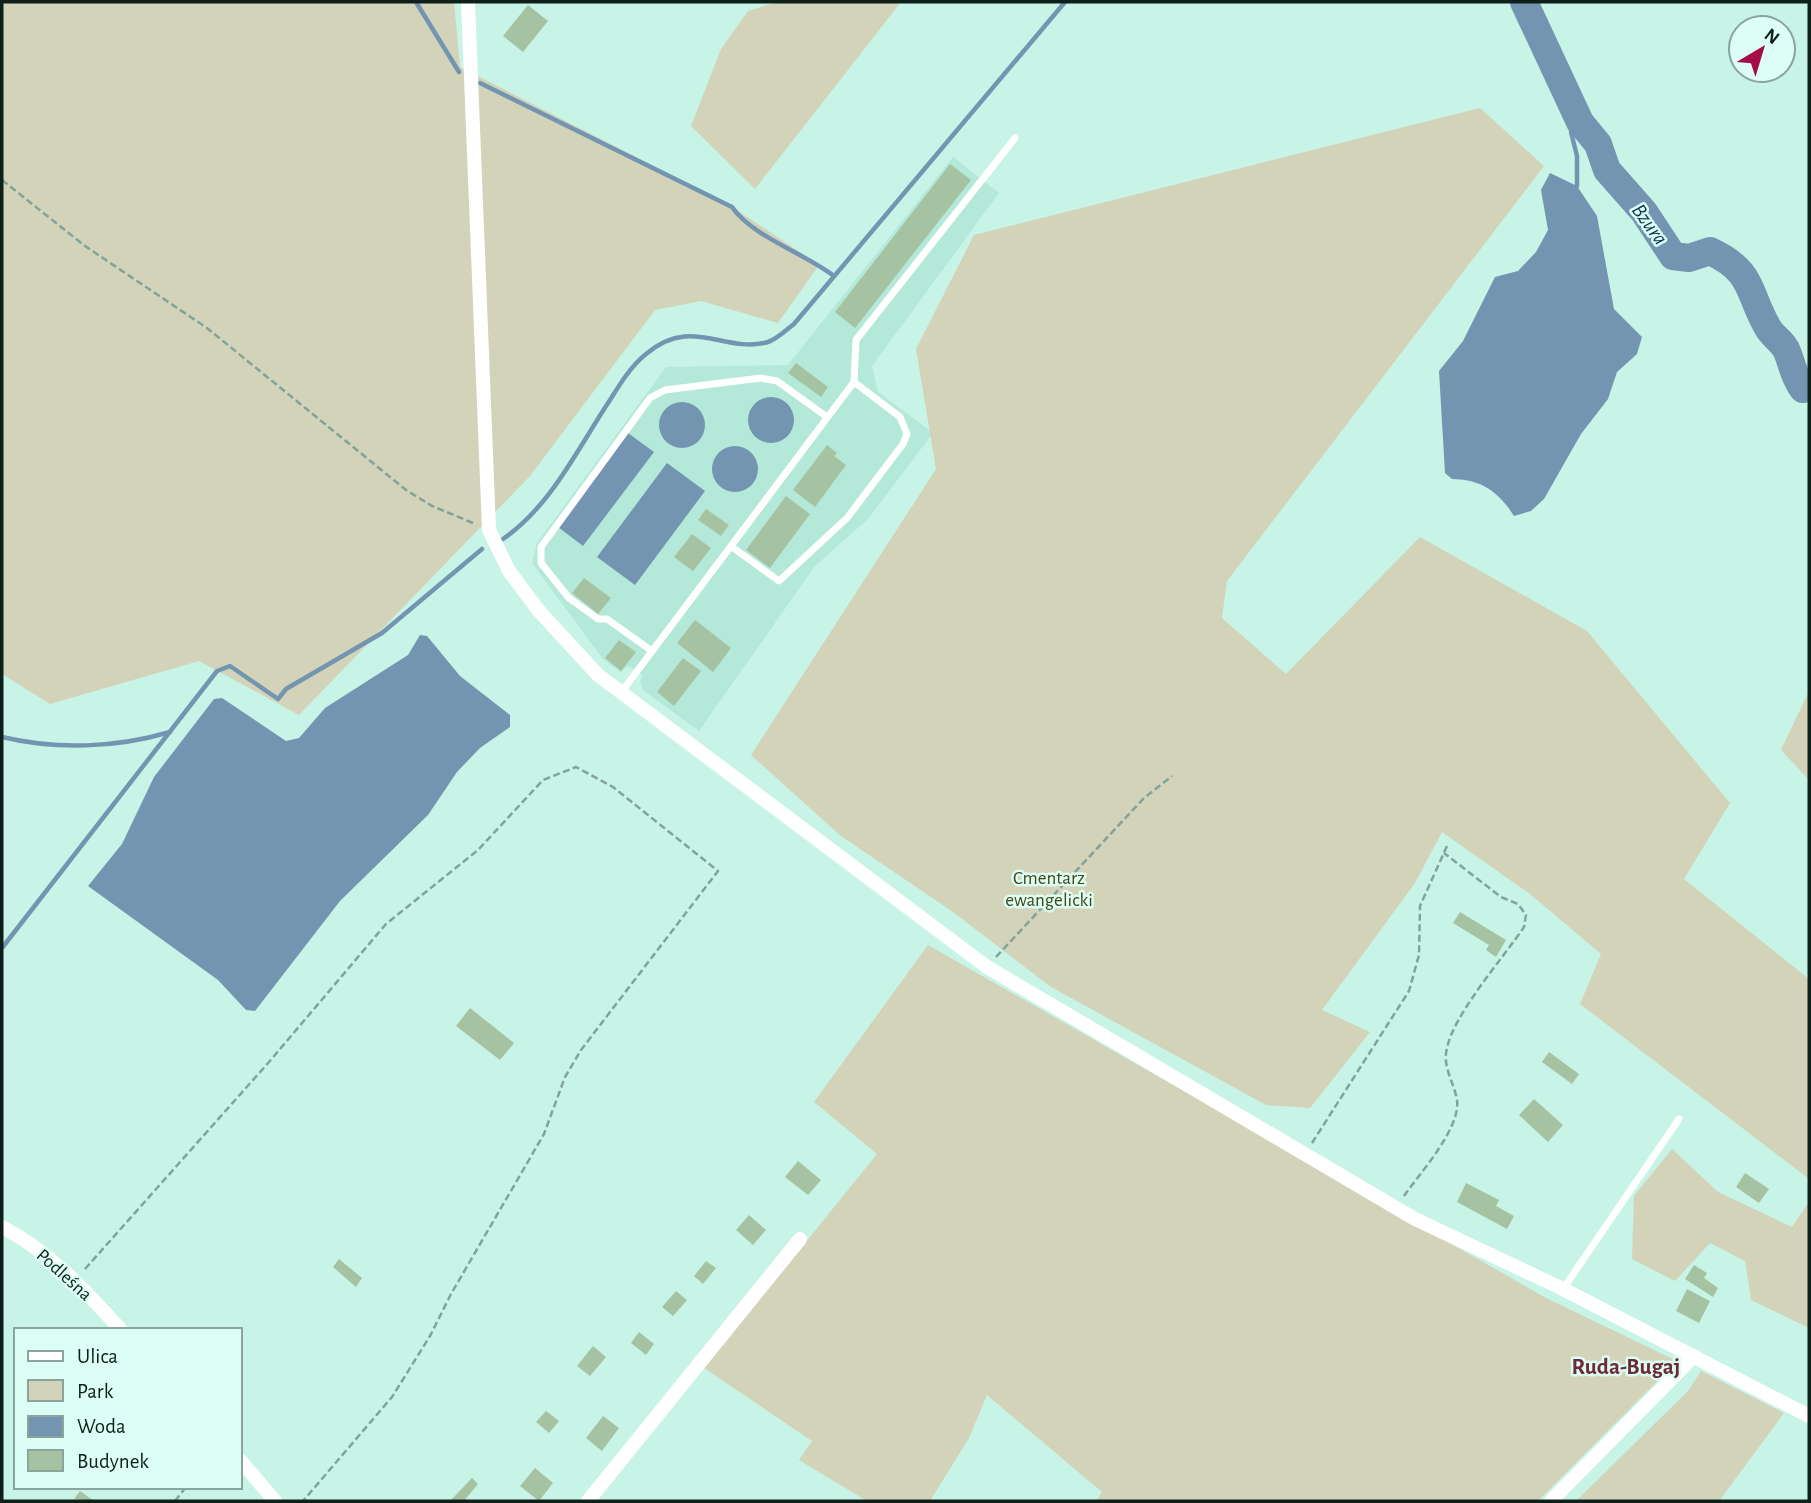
<svg xmlns="http://www.w3.org/2000/svg" width="1811" height="1503" font-family="'Alegreya Sans',sans-serif">
<rect width="100%" height="100%" fill="#c8f3e7"/>
<polygon fill="#b4e8d9" points="953,157 999,193 872,366 878,392 933,433 868,519 815,566 699,731 643,690 640,681 643,676 629,666 620,672 603,659 532,563 537,543 666,367 788,365"/>
<g fill="#d2d3b9">
<polygon points="2,2 454,2 460,67 728,204 819,265 778,323 701,301 655,310 530,476 299,715 199,661 50,704 2,674"/>
<polygon points="777,2 901,2 755,189 691,126 721,49 748,11"/>
<polygon points="1480,108 1544,166 1227,581 1222,618 1286,674 1420,537 1587,631 1730,803 1684,879 1809,979 1809,1179 1580,1004 1601,954 1530,894 1442,832 1415,883 1322,1010 1370,1032 1310,1108 1266,1105 1051,987 953,912 841,836 751,755 936,469 916,349 974,235"/>
<polygon points="1809,691 1809,780 1781,750"/>
<polygon points="928,945 1546,1298 1677,1361 1538,1501 1096,1501 1102,1492 987,1395 969,1438 930,1501 867,1501 799,1460 812,1441 704,1368 877,1154 814,1102"/>
<polygon points="1672,1149 1718,1192 1792,1227 1809,1202 1809,1328 1751,1300 1745,1261 1710,1243 1675,1281 1632,1259 1634,1196"/>
<polygon points="1701,1371 1784,1413 1719,1501 1576,1501 1688,1391"/>
</g>
<g fill="#7395b1">
<path d="M1550 173 1577 186 1597 216 1614 309 1642 337 1637 354 1617 372 1608 399 1581 434 1544 499 1531 511 1514 516C1499 492 1481 479 1452 479L1445 473 1439 371 1463 341 1495 277 1518 271 1536 252 1548 230 1541 190Z"/>
<circle cx="771" cy="420" r="23"/>
<circle cx="682" cy="425" r="23"/>
<polygon points="628,433 654,452 583,546 558,527"/>
<circle cx="735" cy="469" r="23"/>
<polygon points="667,463 705,491 635,585 597,557"/>
<polygon points="420,635 427,636 460,676 510,715 510,727 480,748 457,772 428,815 340,901 255,1011 246,1010 218,980 88,886 122,844 154,777 214,699 222,698 286,741 299,738 325,708 408,655"/>
</g>
<g fill="none" stroke-linecap="round" stroke-linejoin="round">
<g stroke="#7395b1" stroke-width="4.5">
<polyline points="416,2 459,72"/>
<path d="M480 83 732 207C753 237 804 253 834 276"/>
<polyline points="1577,186 1577,156 1571,132 1580,122"/>
<path d="M503 539C551 506 578 448 610 400 620 384 631 366 646 354 692 315 724 354 768 342 777 339 786 330 794 324L1065 2"/>
<path d="M2 737C57 750 116 748 170 732"/>
<polyline points="2,948 217,671 230,666 278,699 286,689 382,633 482,549"/>
</g>
<path stroke="#7395b1" stroke-width="28" d="M1524 2 1580 122 1598 144 1607 170 1644 212 1673 256 1689 258 1710 251C1755 272 1747 292 1768 328 1773 337 1785 343 1788 354 1793 367 1794 377 1803 389L1809 386"/>
</g>
<g fill="#a5c3a2">
<polygon points="528,5 548,21 523,52 503,36"/>
<polygon points="950,164 971,180 855,328 835,312"/>
<polygon points="796,363 828,387 821,397 788,373"/>
<polygon points="827,445 837,453 834,456 846,465 815,507 793,490"/>
<polygon points="786,496 810,514 770,568 746,550"/>
<polygon points="706,509 729,525 721,536 698,520"/>
<polygon points="692,534 711,548 693,571 674,557"/>
<polygon points="584,578 611,598 598,614 572,593"/>
<polygon points="695,620 731,648 713,672 677,643"/>
<polygon points="619,640 636,652 621,671 605,658"/>
<polygon points="683,658 701,671 674,706 657,692"/>
<polygon points="1460,912 1506,940 1496,957 1486,950 1489,945 1453,923"/>
<polygon points="470,1008 514,1043 500,1060 456,1026"/>
<polygon points="1549,1052 1579,1074 1572,1084 1542,1062"/>
<polygon points="1534,1099 1563,1125 1548,1142 1519,1115"/>
<polygon points="798,1161 821,1180 808,1195 785,1177"/>
<polygon points="1745,1173 1769,1189 1759,1203 1736,1187"/>
<polygon points="1466,1183 1499,1200 1496,1206 1514,1216 1507,1229 1457,1202"/>
<polygon points="749,1215 766,1230 753,1245 736,1230"/>
<polygon points="339,1259 362,1278 356,1287 333,1267"/>
<polygon points="706,1261 716,1268 703,1284 694,1276"/>
<polygon points="1694,1265 1707,1273 1704,1278 1718,1288 1713,1297 1685,1279"/>
<polygon points="1687,1289 1710,1301 1699,1323 1676,1311"/>
<polygon points="676,1291 687,1300 673,1316 662,1307"/>
<polygon points="639,1332 654,1344 646,1355 631,1343"/>
<polygon points="593,1346 606,1357 590,1376 577,1366"/>
<polygon points="546,1411 559,1421 549,1433 536,1422"/>
<polygon points="603,1416 619,1428 602,1451 586,1438"/>
<polygon points="535,1468 553,1483 539,1501 520,1486"/>
<polygon points="472,1478 478,1484 464,1501 450,1501"/>
<polygon points="80,1491 94,1501 74,1499"/>
</g>
<g fill="none" stroke-linecap="round" stroke-linejoin="round">
<g stroke="#82a39a" stroke-width="2.5" stroke-dasharray="7 3.5" stroke-linecap="butt">
<polyline points="2,180 85,246 207,328 406,490 432,506 473,523"/>
<polyline points="996,957 1144,798 1172,776"/>
<polyline points="1312,1143 1409,991 1419,955 1420,906 1447,846"/>
<path d="M1404 1196C1420 1173 1461 1128 1457 1100 1454 1082 1442 1067 1447 1048 1454 1014 1503 958 1524 927L1526 915 1518 904 1501 897 1444 853"/>
<polyline points="85,1269 269,1062 386,924 478,850 543,780 576,767 613,787 718,871 581,1050 565,1077 544,1134 451,1294 430,1336 392,1397 303,1501"/>
<polyline points="175,1501 186,1487"/>
</g>
<g stroke="#fff" stroke-width="7">
<polyline points="732,547 779,581 847,518 903,444 907,434 900,417 854,382"/>
<polyline points="652,651 607,619 598,619 569,598 541,563 541,547 650,398 665,390 761,378 777,381 827,417"/>
<polyline points="620,694 854,382 856,340 1015,138"/>
<polyline points="1563,1289 1679,1119"/>
</g>
<g stroke="#fff" stroke-width="14">
<polyline points="468,2 489,530 509,571 539,611 598,675 987,967 1415,1219 1563,1289 1809,1416"/>
<path d="M2 1227C50 1252 85 1290 121 1330"/>
<polyline points="240,1460 275,1501"/>
<polyline points="588,1501 800,1239"/>
<polyline points="1551,1501 1694,1356"/>
</g>
</g>
<g text-anchor="middle" stroke-width="5" stroke-linejoin="round" paint-order="stroke">
<g font-size="19" fill="#464614" stroke="#dcfef4">
<text x="1049" y="884">Cmentarz<tspan x="1049" dy="22">ewangelicki</tspan></text>
</g>
<g font-size="19" fill="#0f201b" stroke="#dcfef4">
<text transform="translate(65 1274) rotate(42)" y="7">Podleśna</text>
</g>
<g font-size="21" font-style="italic" fill="#0a3553" stroke="#dcfef4">
<text transform="translate(1650 224) rotate(54)" y="7">Bzura</text>
</g>
<g font-size="23" font-weight="bold" fill="#6f2a3a" stroke="#dcfef4">
<text x="1626" y="1374">Ruda-Bugaj</text>
</g>
</g>
<rect width="1811" height="1503" fill="none" stroke="#0f201b" stroke-width="7"/>
<rect x="14" y="1328" width="228" height="161" fill="#dcfef4" stroke="#8aa59d" stroke-width="2"/>
<rect x="28" y="1351" width="35" height="10" fill="#ffffff" stroke="#8aa59d" stroke-width="2"/>
<text x="77" y="1363" font-size="21" fill="#0f201b">Ulica</text>
<rect x="28" y="1380" width="35" height="21" fill="#d2d3b9" stroke="#8aa59d" stroke-width="2"/>
<text x="77" y="1398" font-size="21" fill="#0f201b">Park</text>
<rect x="28" y="1416" width="35" height="21" fill="#7395b1" stroke="#8aa59d" stroke-width="2"/>
<text x="77" y="1433" font-size="21" fill="#0f201b">Woda</text>
<rect x="28" y="1450" width="35" height="21" fill="#a5c3a2" stroke="#8aa59d" stroke-width="2"/>
<text x="77" y="1468" font-size="21" fill="#0f201b">Budynek</text>
<g transform="translate(1762 49) rotate(38)"><circle r="33" fill="#dcfef4" stroke="#8aa59d" stroke-width="2"/>
<path d="M0-5L12 26L0 18L-12 26Z" fill="#a50d46"/>
<text y="-10" font-size="19" font-weight="bold" text-anchor="middle" fill="#0f201b">N</text>
</g>
</svg>
